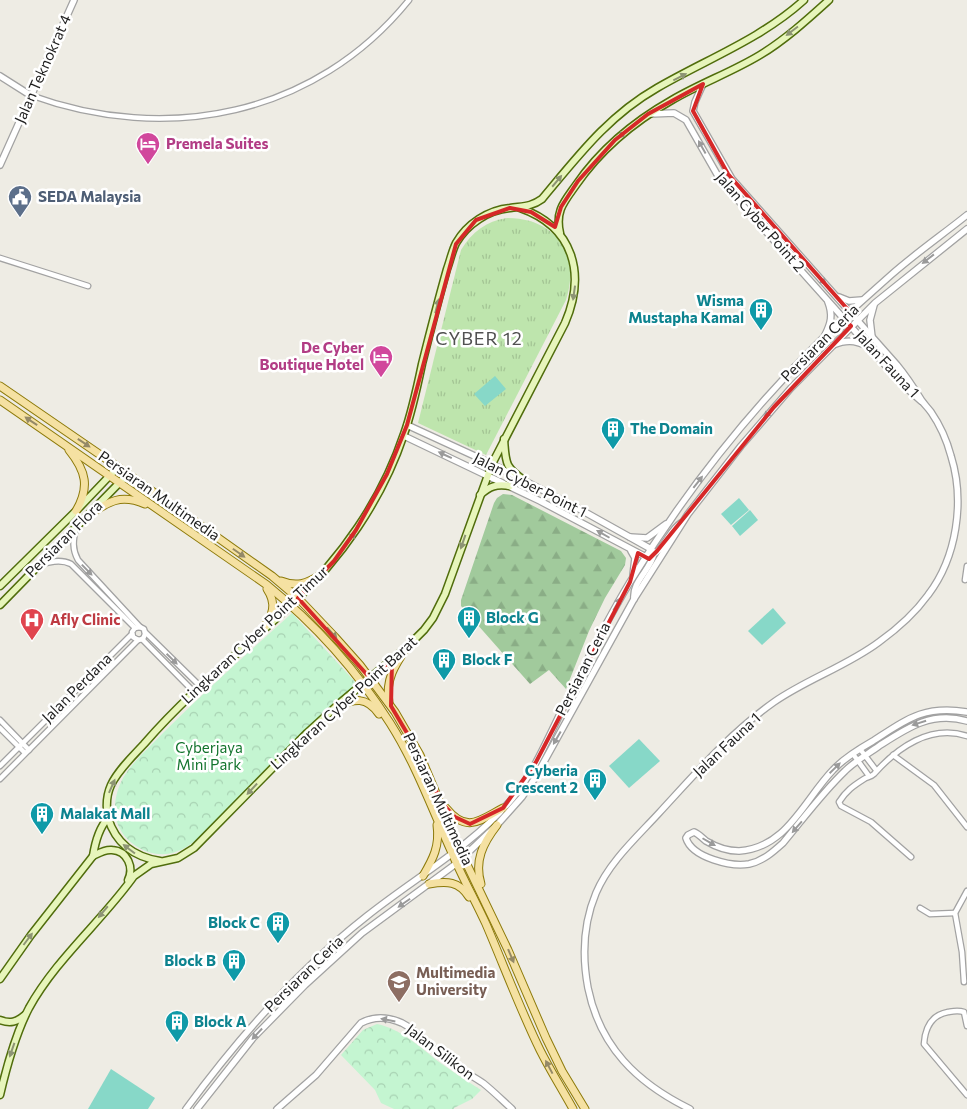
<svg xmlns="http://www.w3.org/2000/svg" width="967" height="1109" font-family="Commissioner,sans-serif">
<defs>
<pattern id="grass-tufts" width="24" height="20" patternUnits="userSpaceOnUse" patternTransform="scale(1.25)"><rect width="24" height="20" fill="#bee5ad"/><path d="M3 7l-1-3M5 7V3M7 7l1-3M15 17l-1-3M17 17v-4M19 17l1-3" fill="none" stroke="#a3c494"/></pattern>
<pattern id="forest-firs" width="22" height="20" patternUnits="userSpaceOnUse" patternTransform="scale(1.25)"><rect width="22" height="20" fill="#a1ca9c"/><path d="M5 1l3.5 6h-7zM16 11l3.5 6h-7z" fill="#8aad86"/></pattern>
<pattern id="park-crowns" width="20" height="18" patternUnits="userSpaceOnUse" patternTransform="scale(1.25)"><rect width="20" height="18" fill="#c4f5d1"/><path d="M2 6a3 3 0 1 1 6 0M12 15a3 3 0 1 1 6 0" fill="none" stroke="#a8d2b3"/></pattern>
</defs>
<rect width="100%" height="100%" fill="#eeece4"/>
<path fill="url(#grass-tufts)" d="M507 218C555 218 581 254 566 300L486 455 418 423 461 250C472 232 486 221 507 218Z"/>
<polygon fill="url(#forest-firs)" points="503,494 512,495 621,551 626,558 625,565 605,598 589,631 566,689 549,670 530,684 461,606 461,600 494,503 497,498"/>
<g fill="url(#park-crowns)">
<path d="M292 613 357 684C301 731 251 784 200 837 193 842 187 848 178 851 152 862 119 843 115 814 114 802 117 789 123 778 133 761 151 746 164 732 205 691 249 652 292 613Z"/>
<path d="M377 1024C401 1029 420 1047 439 1062 453 1072 467 1081 481 1090L472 1099 454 1108V1109H394L381 1103 375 1090 341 1055 363 1030Z"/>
</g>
<g fill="#87d8c8">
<polygon points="495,376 506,389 485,406 474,394"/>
<polygon points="739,498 749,510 731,525 721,514"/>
<polygon points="750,510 758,520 740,536 732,526"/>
<polygon points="773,608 786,623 762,645 748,631"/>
<polygon points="639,739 660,761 629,788 609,766"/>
<polygon points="111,1069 155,1098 148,1109 88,1109"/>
</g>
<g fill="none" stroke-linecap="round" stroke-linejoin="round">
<g stroke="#a2a2a2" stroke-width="7">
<g id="minor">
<path d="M30 95C167 145 315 116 409 0"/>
<polyline points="0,258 88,286"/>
<path d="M76 528C73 540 72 549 78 560L140 627"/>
<path d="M40 565C51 561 61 559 71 564L135 628 140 627 144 629 145 634 143 639 138 640 133 637 132 632 135 628"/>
<polyline points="965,580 967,566"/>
<polyline points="145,632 200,686"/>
<polyline points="142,639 194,692"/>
<polyline points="0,720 29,750"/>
<polyline points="0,728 25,753"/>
<polyline points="860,749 876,770"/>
<polyline points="853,754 869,776"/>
<polyline points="893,755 934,785 967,827"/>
<polyline points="0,766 132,634"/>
<polyline points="0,779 138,640"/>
<path d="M911 857 871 822 841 806 839 802C846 791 853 786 864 779 867 777 871 777 874 774 897 748 930 724 967 736"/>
<polyline points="920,908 930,914 955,913"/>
<polyline points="964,982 962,952 955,913 967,891"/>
<path d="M967 1026 964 1012C958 1010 954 1011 948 1012 932 1015 925 1027 924 1044L967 1095"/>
</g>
</g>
<g stroke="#a2a2a2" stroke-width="8">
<g id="tertiary">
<polyline points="0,76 30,95"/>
<polyline points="650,114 674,113 686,120 718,176 729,190 903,385 921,401"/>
<polyline points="0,165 74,0"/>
<polyline points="839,297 849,301 862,300"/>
<path d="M825 335C831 323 833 315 828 302"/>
<polyline points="872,337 870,320 874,305"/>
<path d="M833 345C846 340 854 340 867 346"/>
<path d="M407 425 492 464 583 511 651 549 654 553C651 570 632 581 634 599"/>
<path d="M404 436 540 501 646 557C663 555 668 531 681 523"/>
<polyline points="630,537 647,538 666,524"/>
<polyline points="631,551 635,558 633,575"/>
<path d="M967 712C924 705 907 719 873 741 859 749 844 758 833 770 804 800 787 848 739 851 727 851 716 847 706 841 702 838 699 834 694 832L688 835 686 838C692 858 732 867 749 864 763 861 773 852 783 843 803 819 822 793 845 771 855 761 868 754 879 746 907 728 931 711 967 721"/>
<path d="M186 1109C238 1038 297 971 367 916 416 877 471 847 512 799 534 772 547 740 562 710 584 666 605 623 630 582 700 467 789 363 891 275 916 253 942 235 967 215"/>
<polyline points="197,1109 253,1038 305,985 362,933 457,863 497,825 522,797 535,778 634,599 688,514 741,446 791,388 875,303 967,229"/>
<path d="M277 1109 316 1075 361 1023C374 1016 389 1017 402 1023 418 1031 428 1045 441 1055 454 1066 469 1074 483 1083 493 1091 502 1100 512 1109"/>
<path d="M690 1109C637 1083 600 1047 588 988 582 956 583 924 596 893 609 862 637 837 659 813 695 774 730 733 774 702 807 679 847 666 879 642 897 629 915 613 928 595 957 557 965 501 951 456 947 441 940 425 931 412 928 408 925 405 922 401 914 388 907 377 897 365L732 179 693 111 695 102 703 84"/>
</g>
</g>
<g stroke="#506d0c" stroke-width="9">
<g id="secondary">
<path d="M560 233C555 211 564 202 576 185 600 150 635 121 672 100 701 83 732 72 760 55 785 40 808 19 829 0"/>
<path d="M504 439C506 463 504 466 525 481"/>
<path d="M480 495C490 486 496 484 510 486"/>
<polyline points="0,586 76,511 118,467"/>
<polyline points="0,605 128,474"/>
<path d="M108 818C116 844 134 857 160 861"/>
<path d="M93 856C99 853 105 849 112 850 128 851 134 868 128 880"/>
<path d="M0 979 31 935 93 856C95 843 99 828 108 818 106 807 106 796 111 785 118 770 133 756 144 744 189 692 240 652 290 606 341 559 382 500 404 434 412 412 417 388 422 364 430 332 438 301 447 269 450 261 452 251 456 243 467 224 488 210 510 208 523 206 531 207 542 199 578 156 608 116 657 88 707 59 761 39 804 0"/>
<path d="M0 1020C10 1024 17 1022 25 1015"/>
<path d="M0 1095C7 1065 15 1035 29 1008 56 959 102 921 134 876L151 864 178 858 194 848 307 733 341 702 407 647 424 630 433 618 445 594 492 464 565 323C586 274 574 227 520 208"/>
</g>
</g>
<g stroke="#8d7a0a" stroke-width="9">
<g id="primary">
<polyline points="0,386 118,467 272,576 298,598 335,637 360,665 395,712 420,755 459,848 508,950 546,1038 562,1071 585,1109"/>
<path d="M0 400 267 585C315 624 357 671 390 723 416 764 432 809 452 853 462 877 475 900 486 924 504 966 520 1009 540 1050 550 1070 562 1089 573 1109"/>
<path d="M69 450C86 471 90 487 76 511"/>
<path d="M89 515C109 501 121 494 145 504"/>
<path d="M281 581C296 587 307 584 320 575"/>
<path d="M263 629C273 615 277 604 267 589"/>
<path d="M389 702C385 680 395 665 407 647"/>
<path d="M337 706C355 699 366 696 379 714"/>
<path d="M446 808C467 834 480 820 503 808"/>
<path d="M423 876C433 859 440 846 437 825"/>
<path d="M429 884C447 881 459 881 469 897"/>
<path d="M481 884C474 861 483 843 497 825"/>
</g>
</g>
<use href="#minor" stroke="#fff" stroke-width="4.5"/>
<use href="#tertiary" stroke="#fff" stroke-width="5.5"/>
<use href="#secondary" stroke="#e7f5bb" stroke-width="6"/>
<use href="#primary" stroke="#f5e1a2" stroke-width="7"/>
</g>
<defs><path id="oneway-solid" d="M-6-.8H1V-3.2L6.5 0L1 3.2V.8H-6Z" transform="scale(1.25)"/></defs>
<g fill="#8d9474">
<use href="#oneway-solid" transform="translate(792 31) rotate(143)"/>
<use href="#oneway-solid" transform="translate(680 77) rotate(-27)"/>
<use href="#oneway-solid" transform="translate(624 133) rotate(140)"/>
<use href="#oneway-solid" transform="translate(557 181) rotate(-50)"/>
<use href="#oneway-solid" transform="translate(574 293) rotate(98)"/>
<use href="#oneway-solid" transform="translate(437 306) rotate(-76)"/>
<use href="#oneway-solid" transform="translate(351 538) rotate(-54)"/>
<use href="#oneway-solid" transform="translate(463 542) rotate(109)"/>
<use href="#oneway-solid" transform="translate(112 786) rotate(-66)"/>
<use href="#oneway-solid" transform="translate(252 789) rotate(133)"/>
<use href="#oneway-solid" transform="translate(129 849) rotate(-143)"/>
<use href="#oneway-solid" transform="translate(103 912) rotate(130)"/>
<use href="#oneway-solid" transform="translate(28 939) rotate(-53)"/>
<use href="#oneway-solid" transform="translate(12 1050) rotate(109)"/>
</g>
<g fill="#9a9a9a">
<use href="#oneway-solid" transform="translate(702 147) rotate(-119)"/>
<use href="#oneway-solid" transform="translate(928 259) rotate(142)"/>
<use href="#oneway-solid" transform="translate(821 279) rotate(48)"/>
<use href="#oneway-solid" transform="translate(769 412) rotate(130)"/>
<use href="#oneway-solid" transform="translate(445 455) rotate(-155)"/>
<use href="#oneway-solid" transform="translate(698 482) rotate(-52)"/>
<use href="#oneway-solid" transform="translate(603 534) rotate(-150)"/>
<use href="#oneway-solid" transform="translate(87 570) rotate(46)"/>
<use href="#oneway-solid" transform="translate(617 604) rotate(-60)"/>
<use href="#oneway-solid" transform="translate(172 659) rotate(44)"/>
<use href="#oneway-solid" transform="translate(919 723) rotate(162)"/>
<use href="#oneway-solid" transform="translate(557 738) rotate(120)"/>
<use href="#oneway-solid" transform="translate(835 768) rotate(-44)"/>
<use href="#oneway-solid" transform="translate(797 827) rotate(131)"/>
<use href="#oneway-solid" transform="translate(709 842) rotate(30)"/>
<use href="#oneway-solid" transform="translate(404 903) rotate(145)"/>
<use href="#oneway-solid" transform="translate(388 1020) rotate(-169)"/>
<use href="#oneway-solid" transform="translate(257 1034) rotate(133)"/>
</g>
<g fill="#948967">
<use href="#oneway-solid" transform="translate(31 421) rotate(-146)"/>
<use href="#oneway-solid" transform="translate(84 443) rotate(34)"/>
<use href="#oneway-solid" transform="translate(239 553) rotate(35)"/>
<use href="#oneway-solid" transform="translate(332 633) rotate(48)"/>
<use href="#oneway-solid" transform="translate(511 956) rotate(67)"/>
<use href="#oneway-solid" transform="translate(549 1067) rotate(-118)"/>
</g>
<path fill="none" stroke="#d62828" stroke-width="4" stroke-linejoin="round" d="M703 84 693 111 728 174 850 312 844 319 851 326 774 407 657 551 649 559 638 553 630 582 536 762 503 808 470 824 455 817 441 802 420 755 391 706 392 660 370 678 298 598 334 561 356 530 387 474 407 425 456 244 476 220 510 208 531 212 555 227 561 207 578 181 615 140 648 114Z"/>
<defs>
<g id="hotel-pin" transform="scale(1.25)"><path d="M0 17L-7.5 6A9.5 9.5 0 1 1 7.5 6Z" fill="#d1479c" stroke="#fff"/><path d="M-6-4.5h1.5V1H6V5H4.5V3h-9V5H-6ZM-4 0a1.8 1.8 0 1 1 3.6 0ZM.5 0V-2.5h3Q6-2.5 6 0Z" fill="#fff"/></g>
<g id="civic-pin" transform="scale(1.25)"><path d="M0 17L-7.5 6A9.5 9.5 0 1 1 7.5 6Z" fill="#5c6f8a" stroke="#fff"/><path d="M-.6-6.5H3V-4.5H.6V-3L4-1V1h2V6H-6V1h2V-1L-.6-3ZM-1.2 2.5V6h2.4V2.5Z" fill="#fff"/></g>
<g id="building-pin" transform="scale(1.25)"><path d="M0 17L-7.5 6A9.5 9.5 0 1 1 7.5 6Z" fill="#0f9aa8" stroke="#fff"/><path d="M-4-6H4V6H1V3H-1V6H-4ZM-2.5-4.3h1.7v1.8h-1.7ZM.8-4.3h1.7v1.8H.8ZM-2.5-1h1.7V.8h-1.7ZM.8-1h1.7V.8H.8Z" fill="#fff"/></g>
<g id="hospital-pin" transform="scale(1.25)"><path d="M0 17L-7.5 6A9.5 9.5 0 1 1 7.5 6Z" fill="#e0444e" stroke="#fff"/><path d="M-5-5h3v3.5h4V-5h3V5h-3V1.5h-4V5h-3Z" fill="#fff"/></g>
<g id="university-pin" transform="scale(1.25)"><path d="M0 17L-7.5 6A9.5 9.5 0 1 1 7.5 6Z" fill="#8d6e63" stroke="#fff"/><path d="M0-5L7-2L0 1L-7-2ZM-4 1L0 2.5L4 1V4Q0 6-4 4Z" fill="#fff"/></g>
</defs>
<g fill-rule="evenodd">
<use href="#hotel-pin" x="148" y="144"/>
<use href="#civic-pin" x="20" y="197"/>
<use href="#building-pin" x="761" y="310"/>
<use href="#hotel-pin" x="381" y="357"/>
<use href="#building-pin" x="613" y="429"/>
<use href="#building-pin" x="469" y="618"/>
<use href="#hospital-pin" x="32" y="620"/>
<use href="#building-pin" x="444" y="660"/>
<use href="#building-pin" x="595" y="780"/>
<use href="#building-pin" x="42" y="814"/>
<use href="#building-pin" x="278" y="923"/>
<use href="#building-pin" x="234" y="961"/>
<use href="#university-pin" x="399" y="982"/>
<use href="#building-pin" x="177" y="1022"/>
</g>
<g text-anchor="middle" stroke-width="5" stroke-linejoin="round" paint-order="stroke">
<g font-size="15" fill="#1e1e1e" stroke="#fff">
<text transform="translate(43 69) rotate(-66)" y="5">Jalan Teknokrat 4</text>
<text transform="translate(760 222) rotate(49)" y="5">Jalan Cyber Point 2</text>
<text transform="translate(820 343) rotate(-45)" y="5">Persiaran Ceria</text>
<text transform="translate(887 364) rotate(47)" y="5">Jalan Fauna 1</text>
<text transform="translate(530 485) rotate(27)" y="5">Jalan Cyber Point 1</text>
<text transform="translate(159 496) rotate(35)" y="5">Persiaran Multimedia</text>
<text transform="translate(64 539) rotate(-45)" y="5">Persiaran Flora</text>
<text transform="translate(255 635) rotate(-43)" y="5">Lingkaran Cyber Point Timur</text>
<text transform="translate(583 669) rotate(-63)" y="5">Persiaran Ceria</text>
<text transform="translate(77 688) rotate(-45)" y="5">Jalan Perdana</text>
<text transform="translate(344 703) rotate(-42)" y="5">Lingkaran Cyber Point Barat</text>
<text transform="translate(727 745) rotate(-43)" y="5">Jalan Fauna 1</text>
<text transform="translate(438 799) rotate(65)" y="5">Persiaran Multimedia</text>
<text transform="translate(304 974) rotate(-44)" y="5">Persiaran Ceria</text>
<text transform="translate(440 1052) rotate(37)" y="5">Jalan Silikon</text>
</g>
<g font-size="15" font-weight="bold" fill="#b23c85" stroke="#fff" text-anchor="start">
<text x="166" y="149">Premela Suites</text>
<text x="364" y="353" text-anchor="end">De Cyber<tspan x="364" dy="17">Boutique Hotel</tspan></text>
</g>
<g font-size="15" font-weight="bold" fill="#4e5e75" stroke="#fff" text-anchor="start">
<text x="38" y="202">SEDA Malaysia</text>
</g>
<g font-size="15" font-weight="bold" fill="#0d838f" stroke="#fff" text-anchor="start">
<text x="744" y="306" text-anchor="end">Wisma<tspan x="744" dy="17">Mustapha Kamal</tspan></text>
<text x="630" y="434">The Domain</text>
<text x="486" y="623">Block G</text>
<text x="462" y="665">Block F</text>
<text x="578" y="776" text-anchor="end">Cyberia<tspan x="578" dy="17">Crescent 2</tspan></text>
<text x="60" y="819">Malakat Mall</text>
<text x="260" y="928" text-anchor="end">Block C</text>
<text x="216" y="966" text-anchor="end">Block B</text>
<text x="194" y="1027">Block A</text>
</g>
<g font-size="15" font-weight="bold" fill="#be3a42" stroke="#fff" text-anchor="start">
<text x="50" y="625">Afly Clinic</text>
</g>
<g font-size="15" fill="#13742d" stroke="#fff">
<text x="209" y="753">Cyberjaya<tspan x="209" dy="17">Mini Park</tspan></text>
</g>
<g font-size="15" font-weight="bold" fill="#785e54" stroke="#fff" text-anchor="start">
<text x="416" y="978">Multimedia<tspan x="416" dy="17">University</tspan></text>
</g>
<g font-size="18" letter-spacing="1" fill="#515151" stroke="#fff">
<text x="479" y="345">CYBER 12</text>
</g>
</g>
</svg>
